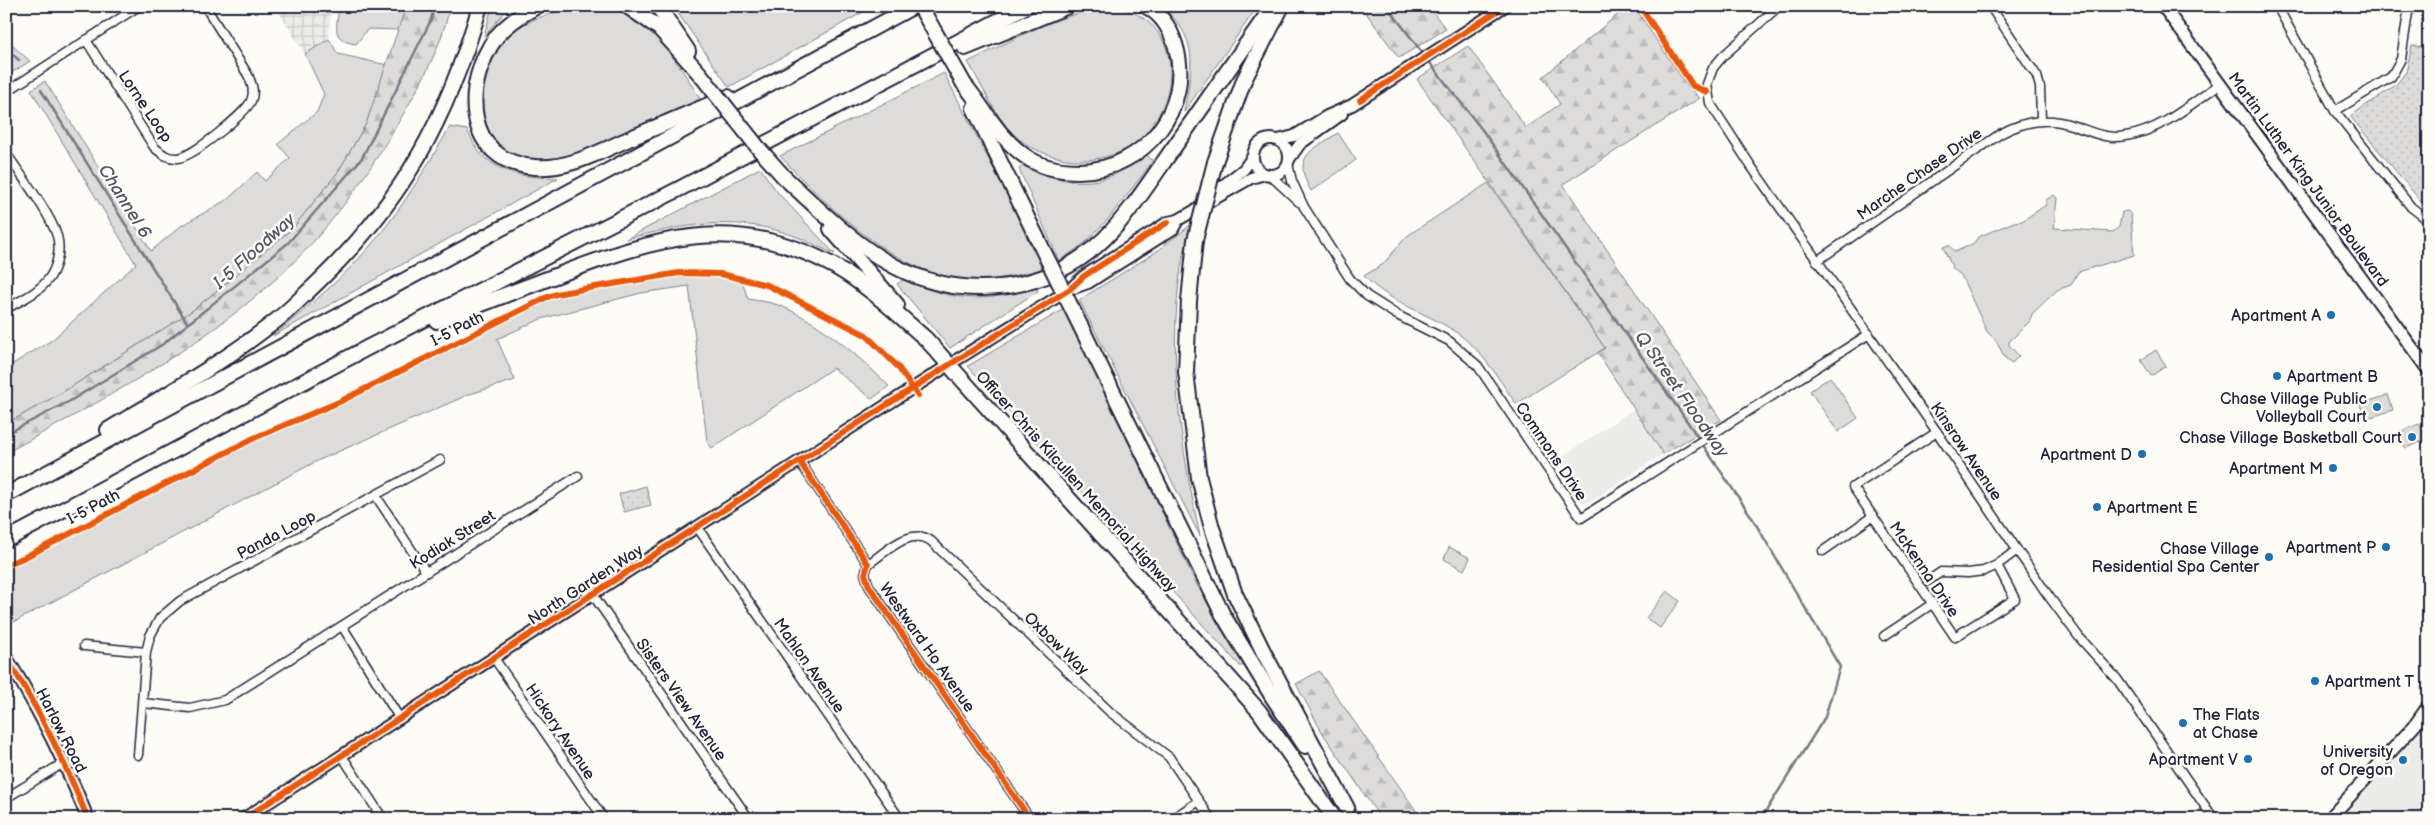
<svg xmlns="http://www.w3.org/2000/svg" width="2435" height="825" font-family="'Balsamiq Sans',sans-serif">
<defs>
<pattern id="industrial-grid" width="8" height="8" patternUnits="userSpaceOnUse" patternTransform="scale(1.25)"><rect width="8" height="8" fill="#ecece9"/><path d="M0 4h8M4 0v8" fill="none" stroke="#cacac9"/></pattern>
<pattern id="forest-firs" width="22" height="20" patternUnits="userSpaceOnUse" patternTransform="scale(1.25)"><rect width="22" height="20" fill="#dddcdb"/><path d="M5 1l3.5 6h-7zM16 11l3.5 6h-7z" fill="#bdbcbd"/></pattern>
<pattern id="park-dots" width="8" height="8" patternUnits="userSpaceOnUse" patternTransform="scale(1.25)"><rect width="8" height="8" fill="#dddcdb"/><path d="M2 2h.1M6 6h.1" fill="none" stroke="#bdbcbd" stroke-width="1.8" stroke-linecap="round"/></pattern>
</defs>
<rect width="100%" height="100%" fill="#fdfcf7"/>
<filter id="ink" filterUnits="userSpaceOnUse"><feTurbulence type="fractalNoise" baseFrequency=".02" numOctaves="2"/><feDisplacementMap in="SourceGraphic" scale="10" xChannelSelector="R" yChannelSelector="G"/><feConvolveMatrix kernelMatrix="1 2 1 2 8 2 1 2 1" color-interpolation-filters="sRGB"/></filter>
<g filter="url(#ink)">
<g fill="#ecece9">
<polygon points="1634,409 1663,454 1588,503 1581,502 1554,462"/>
<polygon points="2429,701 2429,819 2326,819"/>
</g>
<polygon fill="url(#industrial-grid)" points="275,6 331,6 329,39 305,54"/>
<g fill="#dddcdb" stroke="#807f8b">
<path d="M339 6H406L399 30 368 29 356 44C330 40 337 27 339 6Z"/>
<polygon points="492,6 510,6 484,36"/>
<path d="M575 6C588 6 602 5 614 9 653 22 680 65 700 99 672 111 644 123 616 136 593 146 571 159 545 160 470 165 462 70 512 32 530 18 554 13 575 6Z"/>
<polygon points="673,6 874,6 729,87"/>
<path d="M1161 6H1258L1184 112C1192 66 1201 40 1161 6Z"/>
<path d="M1104 8C1111 8 1120 7 1127 10 1187 31 1179 109 1135 143 1119 156 1094 161 1074 160 1052 158 1028 149 1012 133 995 115 981 84 968 62 1011 41 1055 15 1104 8Z"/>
<polygon points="329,39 338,54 387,65 366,124 338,172 293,228 192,311 63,392 6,424 6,368 52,340 136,264 31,90 45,81 151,251 181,226 228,199 257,172 265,181 290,158 278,144 317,112 324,94 305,54"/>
<polygon points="6,40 30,61 7,76 6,75"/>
<path d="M944 73 1045 268C1025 273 1005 279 985 280 906 286 829 208 780 156Z"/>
<path d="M450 127 467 130C471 137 475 148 481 154 504 176 528 177 558 178L273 336C309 306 346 276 376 239 405 204 427 166 450 127Z"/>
<path d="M1338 133 1356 160 1311 191C1291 156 1312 150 1338 133Z"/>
<path d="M1146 154 1153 161 1110 217 1085 243 1059 261 1019 169 1023 166C1073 187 1102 190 1146 154Z"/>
<path d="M760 168 778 193 835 254C820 248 805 239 789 234 732 215 682 225 626 239Z"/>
<path d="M1488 183 1605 348 1516 404C1497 376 1479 345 1448 327 1419 310 1388 301 1364 276L1383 264 1407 236Z"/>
<polygon points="2054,195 2057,198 2054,228 2113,232 2119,227 2122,212 2128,211 2131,215 2134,255 2078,272 2071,285 2057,290 2032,314 2030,321 2009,342 2009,345 2019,356 2012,363 2005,358 1995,339 1987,332 1961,275 1953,269 1943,247 1949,245 1955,252 1974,243 1978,237 2014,222 2022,221 2046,205 2046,200"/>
<path d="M1192 224C1188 239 1183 254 1181 268 1167 359 1181 447 1200 536L1079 300 1153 254Z"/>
<path d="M683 276 718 277 742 281 748 299C759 301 771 302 781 306 823 324 857 355 889 386L872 399 833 368 712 448 707 441 689 286 641 293 541 319 497 339 515 380 470 394 317 461 14 622 6 609V567L30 558 250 442 355 397 545 301 561 295Z"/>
<path d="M903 280C957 301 980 304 1036 287L1038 291 950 348 897 284Z"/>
<polygon points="1064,309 1197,585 1244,666 1240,666 968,366"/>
<polygon points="2156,350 2166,366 2151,376 2141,360"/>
<polygon points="1830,377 1858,418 1838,432 1810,391"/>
<polygon points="2388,395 2393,410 2365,419 2360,404"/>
<polygon points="2419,424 2424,433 2423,434 2425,440 2406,448 2400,440 2402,439 2399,432"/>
<polygon points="1449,547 1470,558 1464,570 1444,559"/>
<polygon points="1667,591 1680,601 1660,628 1646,618"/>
</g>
<g fill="url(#forest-firs)" stroke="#807f8b">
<path d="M406 6H450C442 46 419 88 398 123 366 178 326 234 278 277 198 350 100 401 6 453V424L63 392 192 311 293 228 338 172 366 124Z"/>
<polygon points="1361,6 1428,6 1446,29 1399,58"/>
<polygon points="1619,6 1634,6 1687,86 1700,98 1563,184 1721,420 1663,454 1598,353 1605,348 1417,79 1468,46 1526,128 1560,104 1543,77 1622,11"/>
<polygon points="1319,671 1422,819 1381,819 1322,732 1296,684"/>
</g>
<g fill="url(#park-dots)" stroke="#807f8b">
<polygon points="2412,45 2429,49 2429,211 2350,116 2396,85 2406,72"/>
<polygon points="646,486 651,505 624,512 619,494"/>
</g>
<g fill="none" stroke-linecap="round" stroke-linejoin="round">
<g stroke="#787885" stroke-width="2.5">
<polyline points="1387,6 1424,55"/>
<polyline points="6,49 19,60"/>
<polyline points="1427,59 1483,131 1680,411 1751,516 1840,667 1825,717 1761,819"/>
<polyline points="41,90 188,324"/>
<polyline points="6,434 70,401 163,344 288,243 362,158 431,20 434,6"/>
</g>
<g stroke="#22223b" stroke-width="11">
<g id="minor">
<polyline points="1779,6 1723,56 1713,68 1707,84 1710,103 1751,166 1937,432 2045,591 2079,637 2117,679 2214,819"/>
<polyline points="1990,6 2037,76 2040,87 2041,120"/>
<polyline points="2277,6 2335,111 2411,207 2429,221"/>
<path d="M86 40 154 147C162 154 168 159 178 158 192 157 245 114 251 101 255 92 252 84 248 75L205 6"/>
<polyline points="6,92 139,6"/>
<polyline points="2335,111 2391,77 2401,59 2409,6"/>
<path d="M6 153C20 174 50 213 57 236 61 249 57 266 50 277 40 292 21 300 6 309"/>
<polyline points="1288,164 1292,181 1304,207 1350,279 1367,296 1397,315 1449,341 1478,366 1581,518 1869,334"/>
<polyline points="1270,175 1299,202"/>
<path d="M1817 261 2000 134C2022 122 2046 116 2071 125 2090 131 2105 140 2126 136 2161 131 2192 103 2220 84"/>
<polyline points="1937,432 1853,487 1955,637 2015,599 1997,565 2017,550"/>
<polyline points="800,462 868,564 865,574 869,586 1030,819"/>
<polyline points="376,496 426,572"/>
<polyline points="697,527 900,819"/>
<polyline points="1823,551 1873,516"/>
<path d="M868 564C885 553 910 526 931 541L1110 712 1169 757 1211 819"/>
<polyline points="1928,581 1941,572 1968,573 1984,571 1997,565"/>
<polyline points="593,595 749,819"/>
<polyline points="342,626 400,719"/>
<polyline points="1884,636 1932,604"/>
<polyline points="84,646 146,652"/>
<polyline points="494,658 604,819"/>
<polyline points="143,703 190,708 225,700 578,476"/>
<polyline points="138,755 146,652 150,636 160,618 180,601 440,460"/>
<polyline points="342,756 383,819"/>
<polyline points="6,798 65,762"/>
<polyline points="441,819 462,819"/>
<polyline points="1172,819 1199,801"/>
</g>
</g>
<g stroke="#22223b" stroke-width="14">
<g id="tertiary">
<circle cx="1271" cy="157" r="18"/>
<polyline points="1278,140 1294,136 1327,116 1352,105 1505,6"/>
<polyline points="1290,158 1300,144 1342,114"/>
<polyline points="1211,195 1244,169 1253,156"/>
<polyline points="1074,288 1088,283 1173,229 1178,220"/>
<polyline points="1070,289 1084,276 1168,222 1178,220 1251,178 1265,174"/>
<polyline points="958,359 1059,296"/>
<polyline points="243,819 941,370"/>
</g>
</g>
<g stroke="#22223b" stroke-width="15">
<g id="secondary">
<polyline points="2163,6 2429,371"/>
<path d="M6 657C39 709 65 762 88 819"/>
<polyline points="2329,819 2415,725 2429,705"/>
</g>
</g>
<g stroke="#22223b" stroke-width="18">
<g id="motorway">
<path d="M537 6C522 14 508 23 497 36 462 83 463 162 535 167 569 170 603 150 633 137 664 124 696 110 728 97"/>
<polyline points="627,6 659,28 700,74"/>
<polyline points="658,6 688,51"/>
<polyline points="965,48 1068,6"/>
<path d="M964 84C984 108 999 138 1025 156 1040 167 1060 171 1079 171 1144 171 1195 107 1175 44 1170 28 1161 14 1146 6"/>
<polyline points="974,108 1038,240"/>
<polyline points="1215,162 1244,80 1282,6"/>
<path d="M785 178C819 209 853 244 894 266 962 302 1047 294 1104 239 1132 211 1154 175 1177 143 1209 97 1241 52 1273 6"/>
<polyline points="831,229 897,305"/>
<polyline points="1195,240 1189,301 1186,372 1199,478 1212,528 1235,594 1264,653 1347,808"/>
<path d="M437 321C477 306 517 290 558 275 655 238 736 212 834 266 868 285 897 314 926 339"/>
<polyline points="1081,327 1223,615 1272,696 1305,746"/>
<polyline points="976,395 1259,711 1335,819"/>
<path d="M108 430C164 396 222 363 273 323 289 311 303 296 318 282 403 201 447 119 480 6"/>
<polyline points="6,495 914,6"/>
<polyline points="6,540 367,348 679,189 1026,6"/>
</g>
</g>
<use href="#minor" stroke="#fdfcf7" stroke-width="8"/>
<use href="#tertiary" stroke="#fdfcf7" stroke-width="10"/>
<use href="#secondary" stroke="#fdfcf7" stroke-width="11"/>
<use href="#motorway" stroke="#fdfcf7" stroke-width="14"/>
<g stroke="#22223b" stroke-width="18" stroke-linecap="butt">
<g id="motorway-bridge">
<polyline points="920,6 964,84"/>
<polyline points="700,74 760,150 785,178"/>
<polyline points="1038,240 1081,327"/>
<polyline points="1195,240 1215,162"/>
<polyline points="926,339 976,395"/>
</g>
</g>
<use href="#motorway-bridge" stroke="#fdfcf7" stroke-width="14"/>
<g stroke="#fdfcf7" stroke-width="9">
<g id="cycleway">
<polyline points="1640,6 1693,86 1707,92"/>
<polyline points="1360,100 1505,6"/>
<polyline points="800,462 868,564 865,574 869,586 1030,819"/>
<polyline points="6,565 25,557 254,438 339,402 545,298 556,294 589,288 679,273 721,274 767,285 866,335 898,367 918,396"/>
<path d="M6 657C39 709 65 762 88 819"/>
<polyline points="243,819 941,370 1070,289 1084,276 1168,222"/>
</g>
</g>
<use href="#cycleway" stroke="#e8590c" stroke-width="6"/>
</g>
</g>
<g fill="#1f6fb2" stroke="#fdfcf7" stroke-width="2">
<circle cx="2331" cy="315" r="5"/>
<circle cx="2277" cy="376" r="5"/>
<circle cx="2377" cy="407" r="5"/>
<circle cx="2412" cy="437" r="5"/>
<circle cx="2142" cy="454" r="5"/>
<circle cx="2333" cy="468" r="5"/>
<circle cx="2097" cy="507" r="5"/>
<circle cx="2386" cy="547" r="5"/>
<circle cx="2269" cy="557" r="5"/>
<circle cx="2315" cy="681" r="5"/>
<circle cx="2183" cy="723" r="5"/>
<circle cx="2248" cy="759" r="5"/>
<circle cx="2403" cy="760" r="5"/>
</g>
<g text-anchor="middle" stroke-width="5" stroke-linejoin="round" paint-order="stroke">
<g font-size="16" fill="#22223b" stroke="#fdfcf7">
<text transform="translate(146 106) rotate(56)" y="6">Lorne Loop</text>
<text transform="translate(1919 173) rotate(-35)" y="6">Marche Chase Drive</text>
<text transform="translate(2309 179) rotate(54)" y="6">Martin Luther King Junior Boulevard</text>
<text transform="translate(457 328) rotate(-27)" y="6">I-5 Path</text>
<text transform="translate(1552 451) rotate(56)" y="6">Commons Drive</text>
<text transform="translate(1967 451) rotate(56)" y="6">Kinsrow Avenue</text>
<text transform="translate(1077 481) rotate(48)" y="6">Officer Chris Kilcullen Memorial Highway</text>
<text transform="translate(93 506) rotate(-28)" y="6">I-5 Path</text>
<text transform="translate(276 534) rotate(-28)" y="6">Panda Loop</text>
<text transform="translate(452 539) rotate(-32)" y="6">Kodiak Street</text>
<text transform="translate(1925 569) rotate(56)" y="6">McKenna Drive</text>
<text transform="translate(585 584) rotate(-33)" y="6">North Garden Way</text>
<text transform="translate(1057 643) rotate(44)" y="6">Oxbow Way</text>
<text transform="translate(928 647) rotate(55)" y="6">Westward Ho Avenue</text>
<text transform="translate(810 665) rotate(55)" y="6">Mahlon Avenue</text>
<text transform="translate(682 699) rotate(55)" y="6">Sisters View Avenue</text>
<text transform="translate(62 730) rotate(63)" y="6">Harlow Road</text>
<text transform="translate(561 731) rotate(56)" y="6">Hickory Avenue</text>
</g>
<g font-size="16" fill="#22223b" stroke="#fdfcf7" text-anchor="end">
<text x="2321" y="321">Apartment A</text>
<text x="2287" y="382" text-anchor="start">Apartment B</text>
<text x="2367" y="404">Chase Village Public<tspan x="2367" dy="18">Volleyball Court</tspan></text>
<text x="2402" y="443">Chase Village Basketball Court</text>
<text x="2132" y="460">Apartment D</text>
<text x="2323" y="474">Apartment M</text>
<text x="2107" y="513" text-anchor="start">Apartment E</text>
<text x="2376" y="553">Apartment P</text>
<text x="2259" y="554">Chase Village<tspan x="2259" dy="18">Residential Spa Center</tspan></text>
<text x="2325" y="687" text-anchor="start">Apartment T</text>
<text x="2193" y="720" text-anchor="start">The Flats<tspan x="2193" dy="18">at Chase</tspan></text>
<text x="2393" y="757">University<tspan x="2393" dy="18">of Oregon</tspan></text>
<text x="2238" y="765">Apartment V</text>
</g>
<g font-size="18" font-style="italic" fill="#545466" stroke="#fdfcf7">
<text transform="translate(125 201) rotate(58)" y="6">Channel 6</text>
<text transform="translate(254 251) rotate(-42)" y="6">I-5 Floodway</text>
<text transform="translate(1682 394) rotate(55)" y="6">Q Street Floodway</text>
</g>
</g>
<rect width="2435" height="825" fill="none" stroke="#fdfcf7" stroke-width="25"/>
<rect x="12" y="12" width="2410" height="800" fill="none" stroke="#22223b" stroke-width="2" filter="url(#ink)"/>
</svg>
